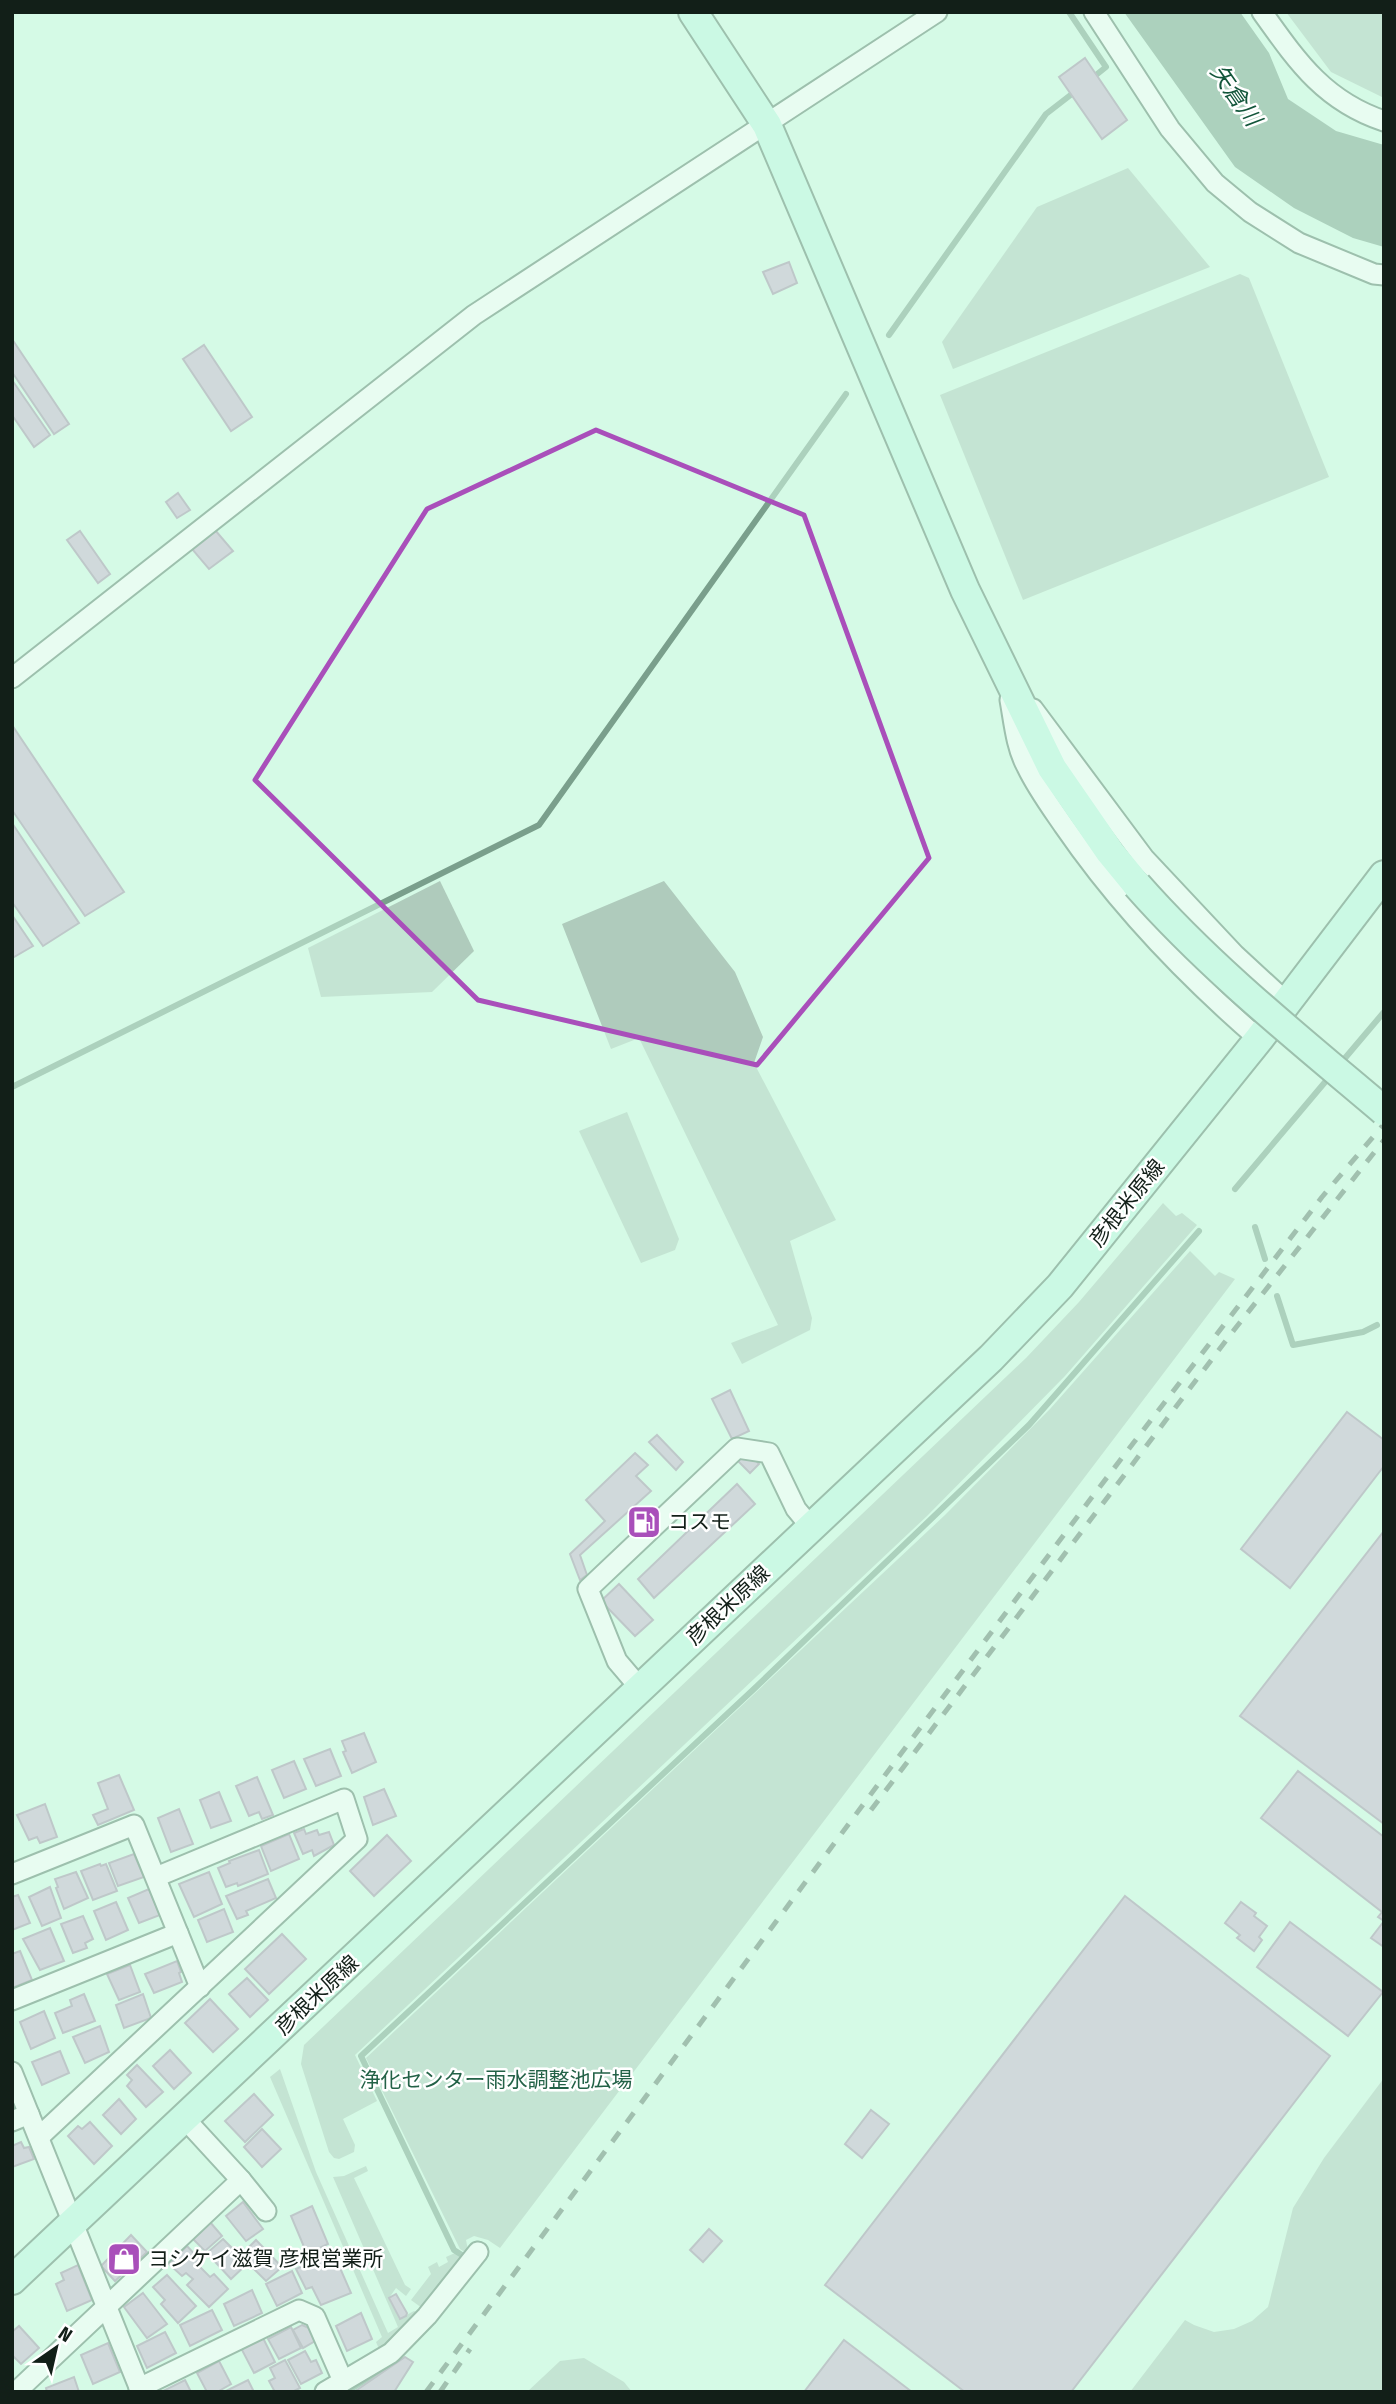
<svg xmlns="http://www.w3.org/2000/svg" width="1396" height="2404" font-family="'Fira Sans Condensed','Noto Sans JP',sans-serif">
<rect width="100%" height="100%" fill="#d5fae6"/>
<g fill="#afcbbc">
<polygon points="1286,12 1384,12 1384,98 1331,72"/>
<polygon points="1128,168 1210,267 953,369 942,342 1037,207"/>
<polygon points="1240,274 1249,278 1329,477 1023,600 940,395"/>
<polygon points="440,881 474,951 432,992 321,997 308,948"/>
<polygon points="664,881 735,972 763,1037 754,1063 836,1220 790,1241 812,1318 810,1330 742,1364 731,1343 778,1325 639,1038 611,1049 562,924"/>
<polygon points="627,1112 679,1239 675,1250 641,1263 579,1131"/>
<polygon points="1163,1203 1176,1216 1182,1213 1197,1225 1065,1376 927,1516 355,2055 377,2101 343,2119 355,2145 354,2152 339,2159 334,2158 329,2152 301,2064 304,2045 1026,1358 1079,1302"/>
<polygon points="1190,1251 1215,1276 1219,1272 1235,1279 500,2248 488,2240 474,2236 466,2240 468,2250 466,2253 460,2249 366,2058 945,1515 1050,1409"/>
<polygon points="280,2069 316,2172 388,2333 398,2327 333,2177 344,2176 366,2166 368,2171 354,2178 405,2285 411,2289 406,2296 396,2288 389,2298 399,2319 414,2311 419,2313 422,2308 411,2300 431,2274 428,2267 437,2262 439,2267 448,2262 446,2257 455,2253 464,2261 434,2301 380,2351 376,2342 382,2337 270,2077"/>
<polygon points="1384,2078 1384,2392 1130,2392 1185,2320 1194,2325 1214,2332 1234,2329 1252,2321 1268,2307 1293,2208 1324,2158"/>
<polygon points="584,2358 624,2382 632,2392 527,2392 560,2361"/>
</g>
<polygon fill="#7a9f8c" points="1124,12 1240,12 1269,53 1288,99 1336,131 1384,145 1384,247 1353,238 1294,208 1235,167"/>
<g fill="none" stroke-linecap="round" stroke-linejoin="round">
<g stroke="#7a9f8c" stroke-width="6">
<polyline points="1069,12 1106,67 1091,79"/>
<polyline points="889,335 1046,114 1077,90"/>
<polyline points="1340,1064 1384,1012"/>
<polyline points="12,1087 539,825 846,394"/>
<polyline points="1235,1189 1331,1075"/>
<polyline points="1255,1227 1265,1259"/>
<polyline points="1277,1296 1293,1345 1363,1332 1377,1325"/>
<polyline points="465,2257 454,2250 361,2056 755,1688 1029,1425 1199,1231"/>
<polyline points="346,2392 388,2366"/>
</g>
</g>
<g fill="#cbb2cf" stroke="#a38ca7" stroke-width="2">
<polygon points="1085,58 1127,120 1102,139 1059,77"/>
<polygon points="789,262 797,283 773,294 763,272"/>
<polygon points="12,339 69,424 54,434 12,372"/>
<polygon points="204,345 252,417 231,431 183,359"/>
<polygon points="12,380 50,435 34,447 12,415"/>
<polygon points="178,493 190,510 177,518 166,502"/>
<polygon points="215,530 233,551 209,569 192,549"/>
<polygon points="80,531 110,574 98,583 67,540"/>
<polygon points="12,725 124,892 85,916 12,810"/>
<polygon points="12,823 79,923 43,946 12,902"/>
<polygon points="12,915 33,946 14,957 12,955"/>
<polygon points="730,1390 749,1431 732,1439 712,1399"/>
<polygon points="1347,1412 1384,1440 1384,1466 1290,1588 1241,1549"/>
<polygon points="657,1435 683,1462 676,1470 649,1442"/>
<polygon points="635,1453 648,1465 636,1476 651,1491 580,1555 587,1575 580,1580 570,1554 605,1521 586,1500"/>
<polygon points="741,1456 754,1458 759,1464 750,1473 737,1460"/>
<polygon points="737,1484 755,1504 654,1598 638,1579"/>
<polygon points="1384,1531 1384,1824 1240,1716"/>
<polygon points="619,1584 653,1620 635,1636 601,1601"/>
<polygon points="364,1733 376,1762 352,1773 343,1752 346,1751 342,1741"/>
<polygon points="330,1749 341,1776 316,1786 304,1759"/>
<polygon points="294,1761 306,1789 284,1798 272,1770"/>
<polygon points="1298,1771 1384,1837 1384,1947 1371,1938 1384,1921 1378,1917 1382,1912 1261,1818"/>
<polygon points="119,1775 134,1810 98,1825 93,1815 108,1809 98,1783"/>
<polygon points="257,1777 273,1815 262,1819 259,1812 249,1816 236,1786"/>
<polygon points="384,1789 396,1816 373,1825 364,1797"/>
<polygon points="219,1792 231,1821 211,1828 200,1800"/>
<polygon points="45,1804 57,1837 40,1843 37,1837 29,1840 17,1815"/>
<polygon points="179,1809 193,1844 171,1852 158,1818"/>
<polygon points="304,1829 306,1834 317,1830 319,1835 329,1832 334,1845 314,1856 312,1850 303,1854 294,1833"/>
<polygon points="289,1834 299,1859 271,1871 261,1846"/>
<polygon points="387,1835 411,1861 374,1896 350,1871"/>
<polygon points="259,1850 268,1874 238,1886 237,1883 226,1887 218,1868 230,1863 229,1861"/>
<polygon points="134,1854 144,1877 118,1886 109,1863"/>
<polygon points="100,1864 101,1866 106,1864 117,1891 93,1900 81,1871"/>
<polygon points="76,1872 88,1898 64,1909 56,1888 58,1887 55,1879"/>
<polygon points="209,1872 222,1904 194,1917 179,1884"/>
<polygon points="268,1879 276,1898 246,1911 248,1915 237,1919 226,1896"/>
<polygon points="50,1887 61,1918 42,1926 29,1897"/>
<polygon points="149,1889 160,1915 139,1923 128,1898"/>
<polygon points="18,1895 30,1923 12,1930 12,1897"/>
<polygon points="1125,1896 1330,2056 1071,2392 965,2392 825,2285"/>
<polygon points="116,1902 128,1930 106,1940 94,1911"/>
<polygon points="1241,1902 1256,1913 1254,1916 1267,1926 1259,1937 1262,1940 1254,1951 1237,1938 1240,1935 1225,1923"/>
<polygon points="224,1909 233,1932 207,1942 198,1920"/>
<polygon points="83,1916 93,1939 85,1943 87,1948 73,1953 61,1924"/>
<polygon points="1290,1922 1383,1992 1348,2036 1257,1967"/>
<polygon points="50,1928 64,1961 40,1970 23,1939"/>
<polygon points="282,1934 306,1959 269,1994 245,1969"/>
<polygon points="20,1951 32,1980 12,1988 12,1954"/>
<polygon points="177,1961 181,1972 179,1973 182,1982 154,1993 145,1974"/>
<polygon points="130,1965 140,1992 119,2000 107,1974"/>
<polygon points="247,1978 268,2000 250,2017 229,1994"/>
<polygon points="84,1994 95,2021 63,2033 55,2013 72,2006 70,2000"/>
<polygon points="143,1994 151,2018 124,2028 116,2005"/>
<polygon points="210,1999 238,2029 213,2052 185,2023"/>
<polygon points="44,2011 55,2038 31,2049 20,2022"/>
<polygon points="100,2026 109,2052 85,2063 73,2037"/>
<polygon points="170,2050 191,2073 174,2089 153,2066"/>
<polygon points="60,2051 69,2073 42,2085 32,2062"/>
<polygon points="137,2065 163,2092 146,2107 127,2086 132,2080 127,2075"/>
<polygon points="254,2094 273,2115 245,2142 225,2121"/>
<polygon points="119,2099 136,2119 121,2134 103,2115"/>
<polygon points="871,2110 889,2124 862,2158 845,2144"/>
<polygon points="90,2122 112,2146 94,2164 68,2136 78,2126 82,2129"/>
<polygon points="262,2129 281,2149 262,2167 244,2147"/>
<polygon points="21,2142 24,2148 29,2147 34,2159 12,2167 12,2146"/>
<polygon points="243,2202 263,2229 246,2241 226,2216"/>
<polygon points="312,2206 328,2244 307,2254 291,2216"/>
<polygon points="210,2222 222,2236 205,2251 192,2238"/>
<polygon points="709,2229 722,2241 703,2262 690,2250"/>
<polygon points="131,2235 147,2252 115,2281 101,2266"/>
<polygon points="223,2239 240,2256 256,2240 282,2267 266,2281 248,2263 231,2279 207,2253"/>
<polygon points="187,2246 199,2259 196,2263 210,2277 214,2274 228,2289 209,2307 187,2285 193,2279 186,2273 182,2276 169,2264"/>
<polygon points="333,2252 351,2293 321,2305 312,2287 306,2289 296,2269"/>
<polygon points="78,2265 92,2300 67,2311 56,2284 64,2280 61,2273"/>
<polygon points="292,2271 302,2293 277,2306 266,2284"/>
<polygon points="167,2275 196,2306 178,2323 161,2304 165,2300 153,2287"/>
<polygon points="252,2290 262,2313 234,2326 224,2304"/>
<polygon points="143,2293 167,2324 147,2338 124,2307"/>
<polygon points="396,2294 407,2313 406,2316 400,2319 389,2298"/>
<polygon points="212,2310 222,2330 190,2346 180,2325"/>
<polygon points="361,2313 372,2339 347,2351 336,2326"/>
<polygon points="302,2325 309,2328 315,2341 303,2348 293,2330"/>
<polygon points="19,2326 39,2348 21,2364 12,2355 12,2332"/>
<polygon points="291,2327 301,2348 279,2359 268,2339"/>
<polygon points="165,2332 176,2353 147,2368 137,2346"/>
<polygon points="263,2338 275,2362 254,2373 241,2348"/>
<polygon points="844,2340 912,2392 804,2392"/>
<polygon points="108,2343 120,2372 93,2384 81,2355"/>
<polygon points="305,2351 311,2362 316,2360 322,2373 301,2384 288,2360"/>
<polygon points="405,2357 413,2362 394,2392 354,2392"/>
<polygon points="285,2360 300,2388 292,2392 275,2392 269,2381 275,2378 270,2368"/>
<polygon points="219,2361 231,2384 217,2392 207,2392 197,2373"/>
<polygon points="74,2377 79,2392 47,2392 46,2388"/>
<polygon points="185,2380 191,2392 164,2392 163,2391"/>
<polygon points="248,2380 254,2392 224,2392"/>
</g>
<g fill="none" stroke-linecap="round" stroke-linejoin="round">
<g stroke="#597a69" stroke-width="23">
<g id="street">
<polyline points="1094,12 1170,129 1215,183 1250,212 1299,243 1374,274 1384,275"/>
<path d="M1262 12C1297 61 1324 101 1384 121"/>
<polyline points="12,678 474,315 937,12"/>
<path d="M1010 700C1014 722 1016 747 1027 767 1037 788 1051 807 1064 826 1119 906 1186 976 1259 1039"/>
<polyline points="1033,709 1144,858 1235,955 1286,1002"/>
<polyline points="640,1688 617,1661 588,1589 737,1448 769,1453 796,1509 811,1527"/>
<polyline points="12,1874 134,1825 200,1987"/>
<polyline points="12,2000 178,1933"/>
<polyline points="12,2072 141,2392"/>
<polyline points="185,2119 241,2180 266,2211"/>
<polyline points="12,2121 29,2114"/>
<polyline points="39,2137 357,1839 344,1799 156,1877"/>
<polyline points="139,2388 299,2310 315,2317 343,2381"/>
<polyline points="16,2392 241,2180"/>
<polyline points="325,2392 391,2353 427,2316 478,2252"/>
</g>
</g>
<g stroke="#597a69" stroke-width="32">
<g id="secondary">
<polyline points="693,12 767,125 965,590 1052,768 1110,852 1137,885"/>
<polyline points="12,2280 991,1358 1060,1286 1259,1039 1384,875"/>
</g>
</g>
<use href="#street" stroke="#fff" stroke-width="19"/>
<use href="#secondary" stroke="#bef8e3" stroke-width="28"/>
<g stroke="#637a6e" stroke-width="5" stroke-dasharray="12 12" stroke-linecap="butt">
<polyline points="871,1810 1234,1330 1384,1140"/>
<polyline points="426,2392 1092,1497 1322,1197 1384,1124"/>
<polyline points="440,2392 470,2349"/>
</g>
<g stroke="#597a69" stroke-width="32" stroke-linecap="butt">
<path id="secondary-bridge" d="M1137 885C1211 969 1299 1039 1384 1111"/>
</g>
<use href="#secondary-bridge" stroke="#bef8e3" stroke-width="28"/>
</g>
<path d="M0 0H1396V2404H0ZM596 430 804 515 929 858 757 1065 478 1000 255 780 427 509Z" fill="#d5fae6" fill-opacity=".55" fill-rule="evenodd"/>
<path fill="none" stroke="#a94fba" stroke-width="5" stroke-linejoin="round" d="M596 430 804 515 929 858 757 1065 478 1000 255 780 427 509Z"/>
<defs>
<g id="fuel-square" transform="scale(1.75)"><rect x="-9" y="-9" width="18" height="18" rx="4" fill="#a94fba" stroke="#fff"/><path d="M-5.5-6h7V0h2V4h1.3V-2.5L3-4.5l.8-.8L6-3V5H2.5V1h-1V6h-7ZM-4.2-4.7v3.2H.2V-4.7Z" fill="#fff"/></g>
<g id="shop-square" transform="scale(1.75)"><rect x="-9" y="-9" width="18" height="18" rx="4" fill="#a94fba" stroke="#fff"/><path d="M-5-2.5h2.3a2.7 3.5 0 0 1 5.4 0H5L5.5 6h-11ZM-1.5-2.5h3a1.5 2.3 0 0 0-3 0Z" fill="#fff"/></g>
</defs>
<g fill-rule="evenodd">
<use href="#fuel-square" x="644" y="1522"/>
<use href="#shop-square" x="124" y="2259"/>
</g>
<g text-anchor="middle" stroke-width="5" stroke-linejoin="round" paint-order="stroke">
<g font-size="21" fill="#121f18" stroke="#fff">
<text transform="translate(1127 1203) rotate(-51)" y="7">彦根米原線</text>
<text transform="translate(728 1605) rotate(-43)" y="7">彦根米原線</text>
<text transform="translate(317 1995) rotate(-43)" y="7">彦根米原線</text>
</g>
<g font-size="21" fill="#121f18" stroke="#fff" text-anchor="start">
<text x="668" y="1529">コスモ</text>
<text x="148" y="2266">ヨシケイ滋賀 彦根営業所</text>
</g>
<g font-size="21" fill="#236247" stroke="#fff">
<text x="496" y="2087">浄化センター雨水調整池広場</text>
</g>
<g font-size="23" font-style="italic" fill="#12553a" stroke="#fff">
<text transform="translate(1236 95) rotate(55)" y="8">矢倉川</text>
</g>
</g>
<rect width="1396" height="2404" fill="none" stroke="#121f18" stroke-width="28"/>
<g transform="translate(56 2348) rotate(34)" stroke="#ffffff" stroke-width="5" paint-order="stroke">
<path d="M0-5L12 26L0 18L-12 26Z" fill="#121f18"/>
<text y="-10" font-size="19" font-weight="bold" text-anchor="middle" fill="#121f18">N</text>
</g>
</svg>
